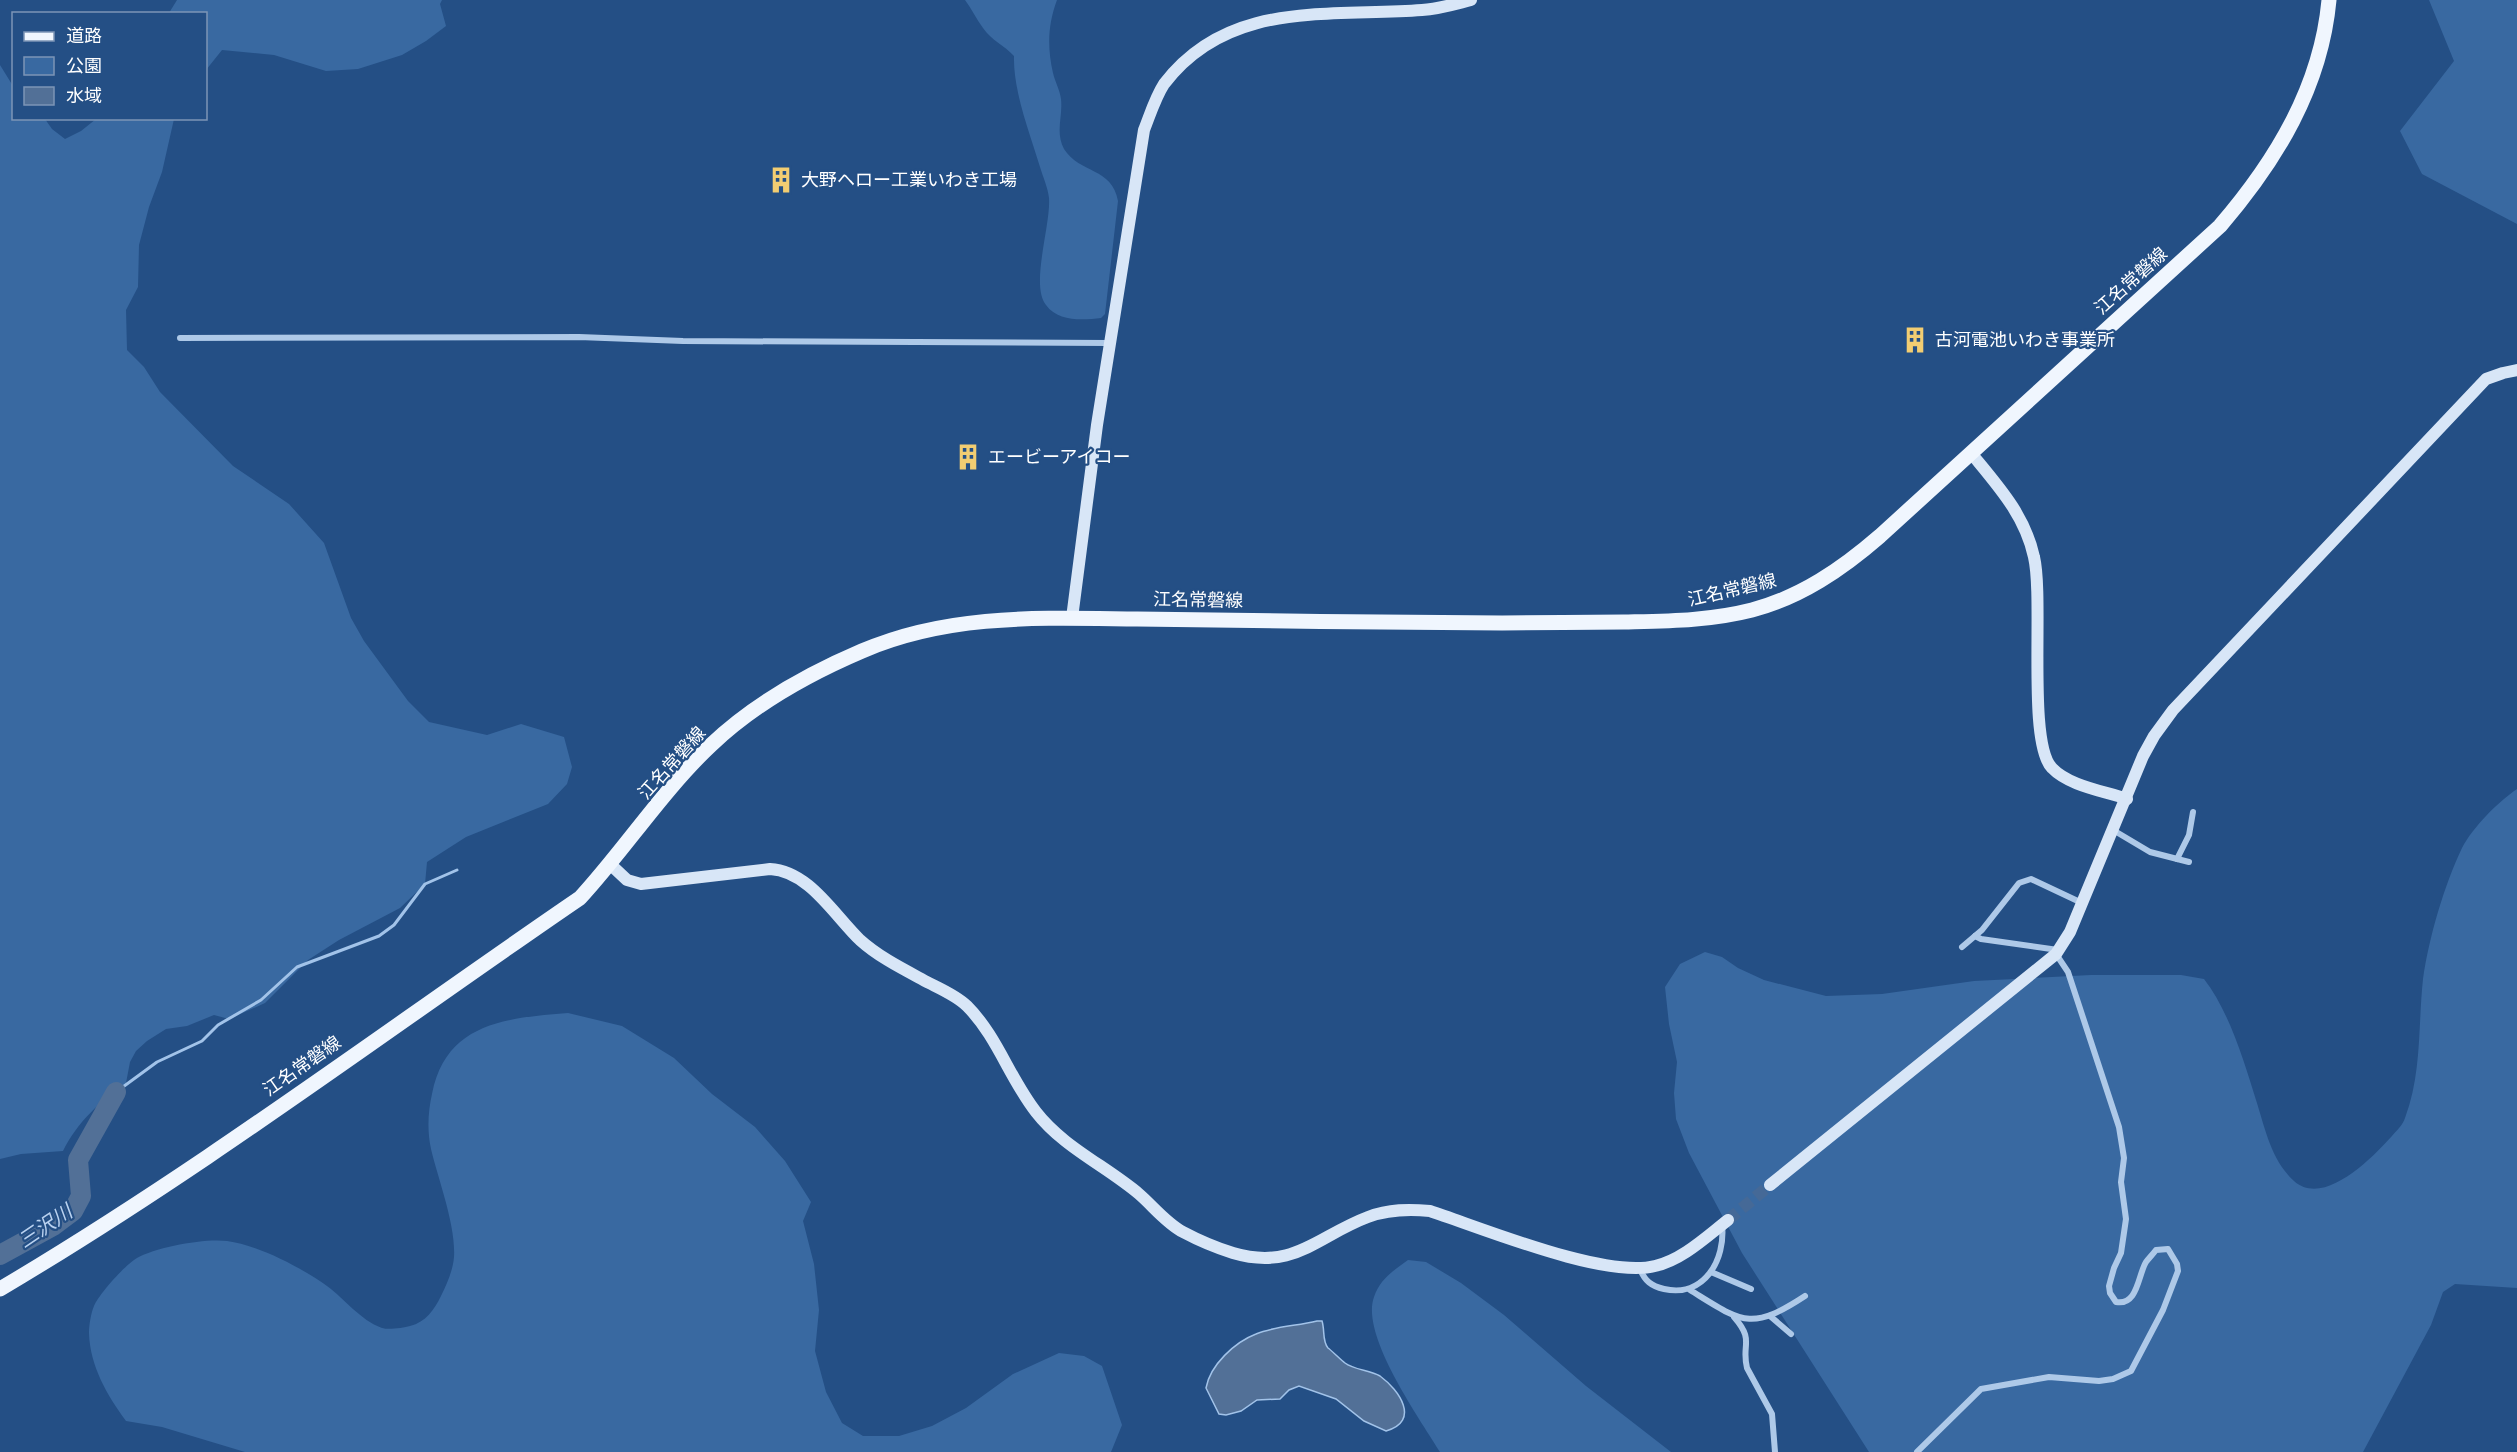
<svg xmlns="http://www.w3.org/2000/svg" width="2517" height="1452" font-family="'Fira Sans Condensed','Noto Sans JP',sans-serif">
<rect width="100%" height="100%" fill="#244f85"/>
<g fill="#3969a1">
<polygon points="177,0 442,0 440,4 446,26 426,41 402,55 358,69 326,71 274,55 222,50 206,70 206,14 169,13"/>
<path d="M965 0H1057C1048 24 1047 47 1053 73 1055 82 1060 90 1061 99 1063 117 1055 132 1064 149 1080 174 1112 167 1118 201L1105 314 1101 318C1083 320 1058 322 1046 305 1030 285 1051 225 1049 198 1048 188 1043 177 1040 167 1030 134 1013 91 1014 56 1004 45 992 41 983 28 976 19 972 9 965 0Z"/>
<polygon points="2429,0 2517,0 2517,224 2422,174 2400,131 2454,61"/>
<path d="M0 65 13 86 14 118 45 119 52 129 65 139 81 131 96 119H174L162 172 149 207 139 245 138 287 126 310 127 350 144 367 160 392 233 466 289 504 324 543 351 618 364 641 408 701 429 722 487 735 521 724 564 737 572 767 567 784 548 804 466 837 427 862 425 884 400 908 339 940 308 960 265 1003 229 1019 214 1015 187 1026 166 1029 147 1041 136 1051 130 1062 126 1083C100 1102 78 1121 63 1151L21 1154 0 1159Z"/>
<path d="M2517 789V1288L2455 1284 2443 1292 2431 1325 2363 1452H1869L1742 1253 1689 1153 1676 1119 1674 1093 1677 1062 1669 1024 1665 987 1680 964 1705 952 1722 957 1738 968 1764 980 1826 996 1882 994 1974 981 2091 975H2181L2204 979C2229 1011 2244 1061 2256 1100 2265 1128 2271 1160 2294 1181 2324 1208 2373 1157 2392 1136 2396 1131 2403 1125 2405 1118 2422 1073 2418 1025 2423 979 2429 937 2444 886 2462 848 2473 827 2498 802 2517 789Z"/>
<path d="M568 1013 622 1026 674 1058 712 1094 755 1127 785 1161 811 1202 803 1221 814 1264 819 1310 815 1351 826 1392 842 1423 863 1436H899L932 1426 966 1408 1013 1374 1059 1353 1084 1356 1102 1366 1122 1425 1111 1452H245L162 1427 126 1421C107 1395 90 1366 89 1333 89 1325 91 1313 94 1306 99 1294 126 1264 137 1258 156 1247 205 1238 227 1241 258 1245 302 1268 327 1286 345 1299 360 1320 382 1328 388 1330 403 1328 410 1326 426 1322 434 1310 441 1296 447 1284 453 1270 454 1257 456 1225 438 1179 431 1149 427 1130 428 1112 432 1094 446 1022 507 1018 568 1013Z"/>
<path d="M1408 1260 1426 1262 1461 1283 1504 1315 1586 1386 1671 1452H1440C1420 1419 1360 1335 1374 1297 1380 1279 1394 1270 1408 1260Z"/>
</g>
<path fill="#527097" stroke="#a2c3e9" stroke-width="1.5" d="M1317 1321H1322C1325 1330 1322 1341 1328 1348 1331 1350 1342 1361 1345 1363 1354 1370 1370 1370 1380 1376 1399 1390 1421 1421 1386 1431L1364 1421 1336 1399 1299 1386 1289 1390 1280 1399 1257 1400 1241 1411 1226 1415 1219 1414 1206 1388C1210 1365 1235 1342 1256 1334 1275 1326 1297 1326 1317 1321Z"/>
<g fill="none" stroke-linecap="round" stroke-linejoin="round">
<polyline stroke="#a2c3e9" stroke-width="3" points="116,1092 157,1062 202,1041 218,1025 261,1000 297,967 379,936 394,925 425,884 457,870"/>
<polyline stroke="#527097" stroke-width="20" points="0,1255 53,1226 73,1211 81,1196 78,1160 116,1092"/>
<polyline stroke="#456997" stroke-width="12" stroke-dasharray="12 6" stroke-linecap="butt" points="1728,1220 1770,1185"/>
<g stroke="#aec9e8" stroke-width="6">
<polyline points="180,338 579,337 683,341 1109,343"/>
<polyline points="2113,830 2150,852 2189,862"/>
<polyline points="2177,859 2189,835 2193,812"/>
<polyline points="1975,936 1981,939 2058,950"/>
<polyline points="1962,947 1982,930 2019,883 2031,879 2082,903"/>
<path d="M1640 1269C1645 1281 1651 1286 1664 1289 1704 1298 1726 1260 1722 1224"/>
<polyline points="1711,1272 1751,1289"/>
<path d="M1690 1290C1742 1322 1750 1332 1805 1296"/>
<polyline points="1770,1316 1791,1334"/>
<path d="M1734 1317C1755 1341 1741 1344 1747 1368L1772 1414 1775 1452"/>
<path d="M1917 1452 1981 1389 2049 1377 2099 1381 2113 1379 2131 1371 2163 1310 2178 1271 2177 1264 2168 1249 2156 1250C2153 1254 2149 1258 2146 1262 2138 1275 2138 1306 2116 1302L2110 1293 2109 1286 2114 1268 2121 1253 2126 1219 2121 1182 2124 1158 2119 1127 2068 972 2056 954"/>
</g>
<g stroke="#d8e6f7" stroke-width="12">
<path d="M1971 453C1998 486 2025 515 2034 557 2044 599 2027 743 2052 768 2069 786 2104 791 2127 799"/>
<path d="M1072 618 1097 425 1144 130C1150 115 1155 98 1164 84 1228 0 1326 17 1422 10 1439 9 1455 4 1471 0"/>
<path d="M611 865 627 880 641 884 770 869C809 871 834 915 860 940 880 958 905 970 929 983 941 989 957 996 967 1006 997 1036 1010 1079 1036 1112 1063 1147 1106 1166 1139 1194 1153 1206 1166 1223 1183 1232 1198 1240 1217 1248 1233 1253 1294 1271 1317 1236 1368 1217 1389 1209 1409 1209 1430 1211 1482 1228 1605 1279 1655 1266 1682 1260 1706 1237 1728 1220"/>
<polyline points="1770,1185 2056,954 2070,932 2143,756 2154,736 2173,710 2486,379 2503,373 2517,370"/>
</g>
<path stroke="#f0f6fe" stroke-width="15" d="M0 1289C201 1170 388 1029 580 898 625 849 663 790 711 745 753 705 808 674 862 651 950 613 1043 618 1137 619 1259 621 1380 622 1502 623 1543 623 1583 622 1624 622 1667 621 1709 621 1752 610 1801 597 1842 569 1880 536L2220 226C2276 161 2321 87 2329 0"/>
</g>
<defs>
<g id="building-bare" transform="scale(2.07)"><path d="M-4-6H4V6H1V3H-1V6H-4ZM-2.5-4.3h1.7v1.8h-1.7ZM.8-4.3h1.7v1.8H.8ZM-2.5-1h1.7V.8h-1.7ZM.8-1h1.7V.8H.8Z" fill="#f2cd72" stroke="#244f85" stroke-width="2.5" paint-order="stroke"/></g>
</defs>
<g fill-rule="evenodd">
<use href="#building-bare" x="781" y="180"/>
<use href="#building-bare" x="1915" y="340"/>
<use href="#building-bare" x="968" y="457"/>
</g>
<g text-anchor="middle" stroke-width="4.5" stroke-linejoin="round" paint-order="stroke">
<g font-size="18" fill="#fff" stroke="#244f85" text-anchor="start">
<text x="801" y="186">大野ヘロー工業いわき工場</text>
<text x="1935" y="346">古河電池いわき事業所</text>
<text x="988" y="463">エービーアイコー</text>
</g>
<g font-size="18" fill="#fff" stroke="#244f85">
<text transform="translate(2131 281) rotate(-42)" y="6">江名常磐線</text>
<text transform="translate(1732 590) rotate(-13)" y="6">江名常磐線</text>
<text transform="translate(1198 600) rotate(1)" y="6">江名常磐線</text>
<text transform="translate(672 763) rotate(-48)" y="6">江名常磐線</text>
<text transform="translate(302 1066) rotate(-35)" y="6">江名常磐線</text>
</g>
<g font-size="20" font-style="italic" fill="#bad2f0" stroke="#244f85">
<text transform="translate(45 1226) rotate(-34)" y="7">三沢川</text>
</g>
</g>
<rect x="12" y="12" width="195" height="108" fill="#244f85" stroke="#7c95b6" stroke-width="1.5"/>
<rect x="24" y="32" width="30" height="9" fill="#f0f6fe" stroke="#7c95b6" stroke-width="1.5"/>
<text x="66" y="42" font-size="18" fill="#ffffff">道路</text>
<rect x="24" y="57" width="30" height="18" fill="#3969a1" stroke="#7c95b6" stroke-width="1.5"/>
<text x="66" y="72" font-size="18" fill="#ffffff">公園</text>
<rect x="24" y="87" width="30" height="18" fill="#527097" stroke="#7c95b6" stroke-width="1.5"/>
<text x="66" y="102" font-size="18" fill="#ffffff">水域</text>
</svg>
